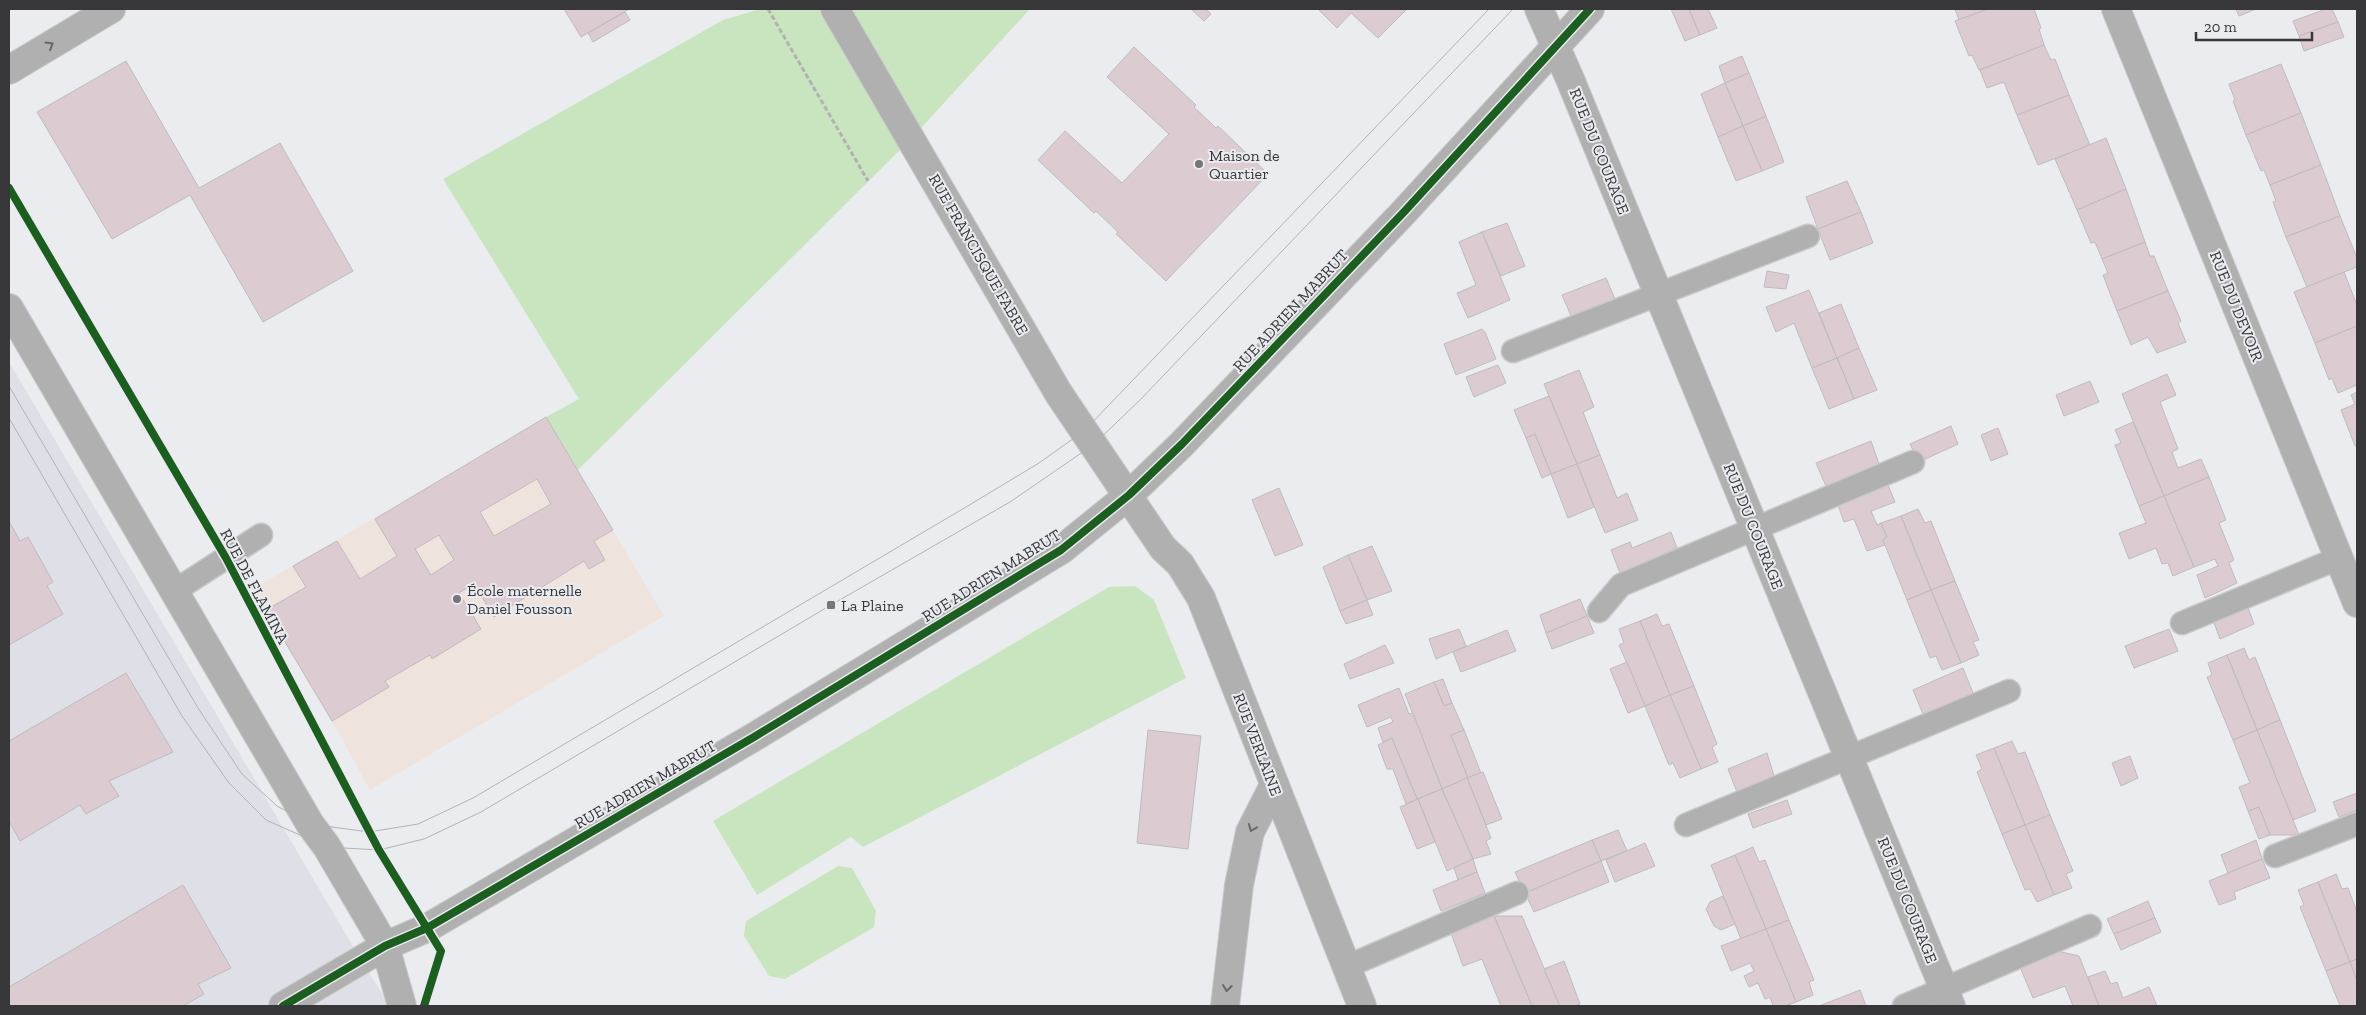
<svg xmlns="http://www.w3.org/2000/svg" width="2366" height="1015" font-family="'Zilla Slab',serif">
<rect width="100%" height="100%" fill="#ebecef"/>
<polygon fill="#dfdfe7" points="9,362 361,960 390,1006 9,1006"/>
<polygon fill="#efe4dd" points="546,417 664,616 370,790 332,721 253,589"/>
<g fill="#c8e5bf">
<polygon points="760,9 1030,9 912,138 578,470 546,417 579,399 443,179 723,20"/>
<polygon points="1135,586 1154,600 1186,678 863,847 851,837 757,895 713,821 1109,587"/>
<polygon points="838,866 852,868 876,911 874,927 785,979 769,976 744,936 746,921"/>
</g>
<g fill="#ddcbd2" stroke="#bcbcbe" fill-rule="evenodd">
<polygon points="564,9 629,9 581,37"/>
<polygon points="1191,9 1206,9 1211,14 1204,21"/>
<polygon points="1318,9 1407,9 1378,38 1351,13 1337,28"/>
<polygon points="1671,9 1689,9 1700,35 1685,41"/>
<polygon points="1689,9 1708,9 1717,28 1700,35"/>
<polygon points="1955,9 1988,9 1959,20"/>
<polygon points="1988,9 2034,9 2041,28 2039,29 2044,45 1979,70 1972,55 1969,56 1955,21"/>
<polygon points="2236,9 2256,9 2239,16"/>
<polygon points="2326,9 2332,9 2338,22 2299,36 2293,21"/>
<polygon points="625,12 630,20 593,42 588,33"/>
<polygon points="2338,22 2344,37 2304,51 2299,36"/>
<polygon points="2044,45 2051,60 2055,59 2069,95 2017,115 2004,82 1987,88 1980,70"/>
<polygon points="1134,47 1196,105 1194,107 1216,128 1218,126 1268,174 1166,281 1116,234 1118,232 1096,211 1094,213 1038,160 1065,131 1122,183 1169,134 1107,77"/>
<polygon points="1742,56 1749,73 1725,83 1719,66"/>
<polygon points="126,61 199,188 280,143 353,271 263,322 190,195 112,239 37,112"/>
<polygon points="2281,64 2301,113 2246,135 2233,101 2235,100 2229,84"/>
<polygon points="1749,73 1766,116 1743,126 1725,83"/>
<polygon points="1725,83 1743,126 1718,137 1701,94"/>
<polygon points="2069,95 2090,145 2038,165 2017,115"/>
<polygon points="2301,113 2321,165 2270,185 2264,170 2261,171 2246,135"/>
<polygon points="1766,116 1784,162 1762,171 1743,126"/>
<polygon points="1743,126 1762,171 1736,181 1718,137"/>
<polygon points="2106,138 2126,189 2077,210 2055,159"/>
<polygon points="2321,165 2340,216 2286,237 2273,202 2276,201 2270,185"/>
<polygon points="1847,181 1861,212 1818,229 1806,197"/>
<polygon points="2126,189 2145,242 2102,259 2095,242 2091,243 2077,210"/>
<polygon points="1861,212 1873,243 1830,260 1818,229"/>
<polygon points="2340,216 2357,258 2357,267 2307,287 2286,237"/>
<polygon points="1507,223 1525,266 1501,276 1482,232"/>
<polygon points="1482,232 1510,300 1468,318 1457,293 1476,285 1459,242"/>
<polygon points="2145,242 2150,256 2154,256 2168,291 2117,311 2103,275 2108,273 2102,259"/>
<polygon points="1767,271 1789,275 1786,289 1764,287"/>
<polygon points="2344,272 2357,305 2357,326 2315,343 2294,292"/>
<polygon points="1606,278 1615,299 1572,318 1562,295"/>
<polygon points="1809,290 1837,358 1812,368 1794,323 1776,332 1766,307"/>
<polygon points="2168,291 2181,321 2178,323 2186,342 2157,353 2148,337 2131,345 2117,311"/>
<polygon points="1841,304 1859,348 1837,358 1819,313"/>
<polygon points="2357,326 2357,385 2338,393 2332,378 2329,380 2315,343"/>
<polygon points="1482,329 1485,332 1496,359 1456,375 1444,344"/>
<polygon points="1859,348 1877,390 1854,399 1837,358"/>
<polygon points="1837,358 1854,399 1829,409 1812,368"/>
<polygon points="1498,365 1506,383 1474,397 1466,377"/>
<polygon points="1579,370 1594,407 1583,412 1600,455 1577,464 1544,384"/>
<polygon points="2167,374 2176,395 2160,402 2178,449 2172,452 2178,468 2201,459 2209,477 2164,496 2122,394"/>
<polygon points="2090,381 2099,402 2064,416 2056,395"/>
<polygon points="2357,392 2357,445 2355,446 2341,410 2355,404 2351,395"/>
<polygon points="1549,396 1577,464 1551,474 1535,434 1526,438 1514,410"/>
<path d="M546 417 613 530 594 541 605 560 589 569 584 561 494 617 474 584 459 593 481 629 432 659 430 655 385 681 389 687 332 721 266 610 306 587 293 566 337 541 360 579 397 556 375 519ZM537 479 551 504 494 536 480 512ZM439 535 454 560 431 575 415 549Z"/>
<polygon points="2133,422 2164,496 2139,506 2115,445 2121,443 2115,430"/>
<polygon points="1951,426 1958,444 1919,462 1910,444"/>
<polygon points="1998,428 2008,454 1991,461 1981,435"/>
<polygon points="1535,434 1551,474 1542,478 1526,438"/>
<polygon points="1871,441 1879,464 1826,486 1816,463"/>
<polygon points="1600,455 1617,498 1627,493 1638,520 1605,533 1577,464"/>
<polygon points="1577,464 1594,507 1568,518 1551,474"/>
<polygon points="2209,477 2226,520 2219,523 2234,560 2229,563 2237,583 2205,598 2197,575 2218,566 2215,559 2194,567 2164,496"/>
<polygon points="1888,485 1895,502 1871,511 1877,525 1881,523 1887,537 1883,540 1885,545 1867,551 1854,519 1844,522 1838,505"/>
<polygon points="1279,488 1303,545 1275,556 1252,500"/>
<polygon points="2164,496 2194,567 2173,576 2168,563 2162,564 2156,548 2129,559 2119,533 2146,523 2139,506"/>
<polygon points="1918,509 1925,523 1931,521 1955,581 1931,590 1901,516"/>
<polygon points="1901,516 1931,590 1907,600 1883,540 1887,537 1881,523"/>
<polygon points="9,521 20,541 28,537 53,582 47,586 63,614 9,645"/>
<polygon points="1671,532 1677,548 1620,573 1611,550 1630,542 1632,548"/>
<polygon points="1372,546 1392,591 1367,600 1348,555"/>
<polygon points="1348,555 1367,600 1340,611 1323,567"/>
<polygon points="1955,581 1979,640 1973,642 1979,655 1961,663 1931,590"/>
<polygon points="1931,590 1961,663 1942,670 1936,656 1930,658 1907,600"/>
<polygon points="1580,599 1587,616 1546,633 1540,615"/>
<polygon points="1367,600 1373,615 1346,624 1340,611"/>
<polygon points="2247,605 2254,624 2220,639 2213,620"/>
<polygon points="1657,614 1662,626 1669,624 1694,686 1670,695 1640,621"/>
<polygon points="1587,616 1594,633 1552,649 1546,633"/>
<polygon points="1640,621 1670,695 1645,706 1619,645 1624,643 1619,629"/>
<polygon points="1459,629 1466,646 1436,659 1429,639"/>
<polygon points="2169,629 2178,651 2134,668 2125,646"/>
<polygon points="1507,630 1516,651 1461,672 1453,652"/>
<polygon points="1385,645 1394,663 1350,679 1344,664"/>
<polygon points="2244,648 2249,660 2255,657 2280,720 2257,730 2227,655"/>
<polygon points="2227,655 2257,730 2233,740 2207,677 2212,675 2208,663"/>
<polygon points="1627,662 1645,706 1628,713 1610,669"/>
<polygon points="1963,668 1973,693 1923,714 1913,690"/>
<polygon points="126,673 173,752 109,781 119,796 86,814 80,805 20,841 9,821 9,741"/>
<polygon points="1443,679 1452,703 1444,706 1434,682"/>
<polygon points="1434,682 1444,706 1452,703 1464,730 1451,735 1468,778 1442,789 1405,694"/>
<polygon points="1694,686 1717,744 1712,747 1718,762 1701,769 1670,695"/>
<polygon points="1399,688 1409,714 1413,713 1442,789 1417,799 1392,738 1383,742 1378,728 1393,722 1391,717 1367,727 1358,705"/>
<polygon points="1670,695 1701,769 1680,778 1673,763 1669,765 1645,706"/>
<polygon points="2280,720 2316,811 2293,820 2257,730"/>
<polygon points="1148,730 1201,736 1188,849 1137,843"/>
<polygon points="1464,730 1481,773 1468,778 1451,735"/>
<polygon points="2257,730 2299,835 2270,835 2259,807 2248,811 2239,787 2250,783 2233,740"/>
<polygon points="1392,738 1417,799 1406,804 1393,769 1387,769 1378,745"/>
<polygon points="2012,741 2018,754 2025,752 2050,815 2025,825 1994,748"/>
<polygon points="1994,748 2025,825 2002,834 1977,772 1982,769 1976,755"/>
<polygon points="1767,753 1774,776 1737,792 1728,769"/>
<polygon points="2130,756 2138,778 2121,786 2112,763"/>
<polygon points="1483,772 1502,819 1486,825 1467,778"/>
<polygon points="1467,778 1491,838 1486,841 1491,854 1473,859 1442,789"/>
<polygon points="1442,789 1473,859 1447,871 1418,799"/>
<polygon points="2357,793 2357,810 2339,817 2333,802"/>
<polygon points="1418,799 1435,842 1417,849 1400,807"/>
<polygon points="1787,800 1792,814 1753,828 1748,814"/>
<polygon points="2259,807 2270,835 2259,839 2248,811"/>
<polygon points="2050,815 2073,871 2066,874 2072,888 2054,895 2025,825"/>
<polygon points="2025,825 2054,895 2037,902 2030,889 2025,890 2002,834"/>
<polygon points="1618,830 1627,851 1601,861 1592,840"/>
<polygon points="1592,840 1601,861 1525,893 1515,872"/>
<polygon points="2256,840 2262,859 2228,873 2221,855"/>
<polygon points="1645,843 1655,866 1615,882 1606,860"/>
<polygon points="1753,847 1759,862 1765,860 1789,920 1766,929 1735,855"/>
<polygon points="1735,855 1766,929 1741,939 1711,865"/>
<polygon points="1473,859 1477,872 1458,880 1454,868"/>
<polygon points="2262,859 2270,878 2234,892 2236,899 2219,905 2209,881"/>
<polygon points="1601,861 1609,882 1534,912 1525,893"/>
<polygon points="1477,872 1485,893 1441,911 1433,890"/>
<polygon points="2336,874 2342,889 2348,888 2357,912 2357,959 2350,962 2318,882"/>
<polygon points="2318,882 2350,962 2326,971 2300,907 2304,905 2298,890"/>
<polygon points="183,885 231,968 198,984 204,994 183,1006 9,1006 9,987"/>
<polygon points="1723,896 1735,924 1721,930 1714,926 1706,909 1710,902"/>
<polygon points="2148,901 2155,918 2114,934 2107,919"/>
<polygon points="1494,916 1522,916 1560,1006 1532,1006"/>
<polygon points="1494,916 1532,1006 1501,1006 1482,959 1463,966 1451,933"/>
<polygon points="2155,918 2161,932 2121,950 2114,934"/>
<polygon points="1789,920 1814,980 1809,982 1813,995 1796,1002 1766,929"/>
<polygon points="1766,929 1796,1002 1785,1006 1773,1006 1770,997 1765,999 1758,983 1749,987 1744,976 1754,971 1750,963 1731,971 1721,946"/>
<polygon points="2057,951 2079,956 2099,1006 2073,1006 2065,986 2033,998 2020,967"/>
<polygon points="2357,959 2357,981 2350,962"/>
<polygon points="1564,961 1580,1004 1574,1006 1560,1006 1544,969"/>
<polygon points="2350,962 2357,981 2357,1006 2340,1006 2326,971"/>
<polygon points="2105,971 2111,984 2117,982 2123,998 2149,987 2157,1006 2099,1006 2088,977"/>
<polygon points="1860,990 1866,1006 1819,1006"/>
</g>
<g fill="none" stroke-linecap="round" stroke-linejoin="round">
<g stroke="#c8c8ca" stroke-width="25">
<g id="lane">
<polyline points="1513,351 1808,236"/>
<polyline points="173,592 261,535"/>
<polyline points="1599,611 1621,585 1913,462"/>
<polyline points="2182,623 2339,558"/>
<polyline points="1686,825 2009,691"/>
<polyline points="2275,856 2357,824"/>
<polyline points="1346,967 1517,893"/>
<polyline points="1904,1006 2090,926"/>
</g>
</g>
<g stroke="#c8c8ca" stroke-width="30">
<g id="street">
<polyline points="835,9 1059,394 1163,548 1180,564 1201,598 1362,1006"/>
<polyline points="1539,9 1570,79 1951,1006"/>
<polyline points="2116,9 2357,603"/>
<polyline points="9,70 111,9"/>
<polyline points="283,1006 385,946"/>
<polyline points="1225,1006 1239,885 1250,832 1274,785"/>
</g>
</g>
<g stroke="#c8c8ca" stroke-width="30">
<g id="secondary">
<polyline points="9,308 310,824 327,847 385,946 402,1006"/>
<polyline points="385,946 427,928 754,737 1061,550 1129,495 1182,444 1403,213 1590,9"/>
</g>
</g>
<polyline stroke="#b2b2b3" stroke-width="3" stroke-dasharray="5 2.5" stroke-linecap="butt" points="768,9 868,181"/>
<use href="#lane" stroke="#b0b0b0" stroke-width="22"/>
<use href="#street" stroke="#b0b0b0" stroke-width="28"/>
<use href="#secondary" stroke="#afb0af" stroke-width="28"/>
<g stroke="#b3b2b3" stroke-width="1">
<polyline points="9,386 198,708 242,774 277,806 310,824 369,832 418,824 473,798 966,507 1039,463 1084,431 1489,9"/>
<polyline points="9,418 182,716 229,783 266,820 327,847 379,850 424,839 481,812 831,605 1010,502 1093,445 1141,399 1513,9"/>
</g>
<g stroke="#eaebf0" stroke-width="11">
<g id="cycleway">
<polyline points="9,188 226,558 379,850 441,951 424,1006"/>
<polyline points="283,1006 385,946 427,928 754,737 1061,550 1129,495 1182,444 1403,213 1590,9"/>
</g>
</g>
<use href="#cycleway" stroke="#1b5e20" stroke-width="8"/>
</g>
<defs><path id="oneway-chevron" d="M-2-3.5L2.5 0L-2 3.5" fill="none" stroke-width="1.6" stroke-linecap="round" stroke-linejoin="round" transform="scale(1.25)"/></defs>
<g stroke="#676769">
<use href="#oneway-chevron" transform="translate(50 45) rotate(-31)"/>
<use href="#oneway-chevron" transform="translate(1252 828) rotate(113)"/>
<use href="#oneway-chevron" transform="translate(1227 988) rotate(97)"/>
</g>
<g fill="#767679" stroke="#eaebf0" stroke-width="2">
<circle cx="1199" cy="164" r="5"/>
<circle cx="457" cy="599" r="5"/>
<rect x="826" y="600" width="10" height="10" rx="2.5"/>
</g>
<g text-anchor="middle" stroke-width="4" stroke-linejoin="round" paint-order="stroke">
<g font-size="16" fill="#373739" stroke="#eaebf0">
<text transform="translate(1600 151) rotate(68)" y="6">RUE DU COURAGE</text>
<text transform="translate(979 254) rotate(60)" y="6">RUE FRANCISQUE FABRE</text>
<text transform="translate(2237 306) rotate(68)" y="6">RUE DU DEVOIR</text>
<text transform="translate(1290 310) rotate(-47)" y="6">RUE ADRIEN MABRUT</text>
<text transform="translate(1754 526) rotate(68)" y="6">RUE DU COURAGE</text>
<text transform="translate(991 575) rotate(-32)" y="6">RUE ADRIEN MABRUT</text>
<text transform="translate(255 586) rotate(62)" y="6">RUE DE FLAMINA</text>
<text transform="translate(1258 744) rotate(69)" y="6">RUE VERLAINE</text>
<text transform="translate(645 784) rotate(-30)" y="6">RUE ADRIEN MABRUT</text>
<text transform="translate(1908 900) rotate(68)" y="6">RUE DU COURAGE</text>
</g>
<g font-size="16" fill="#373739" stroke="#eaebf0" text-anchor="start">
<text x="1209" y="161">Maison de<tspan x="1209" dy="18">Quartier</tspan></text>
<text x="467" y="596">École maternelle<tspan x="467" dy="18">Daniel Fousson</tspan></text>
<text x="841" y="611">La Plaine</text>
</g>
</g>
<rect width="2366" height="1015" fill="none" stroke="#373739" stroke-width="20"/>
<path d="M2196 32v8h116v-8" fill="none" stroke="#373739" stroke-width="2.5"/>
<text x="2204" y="32" font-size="15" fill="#373739" stroke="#eaebf0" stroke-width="4" paint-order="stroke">20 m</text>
</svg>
